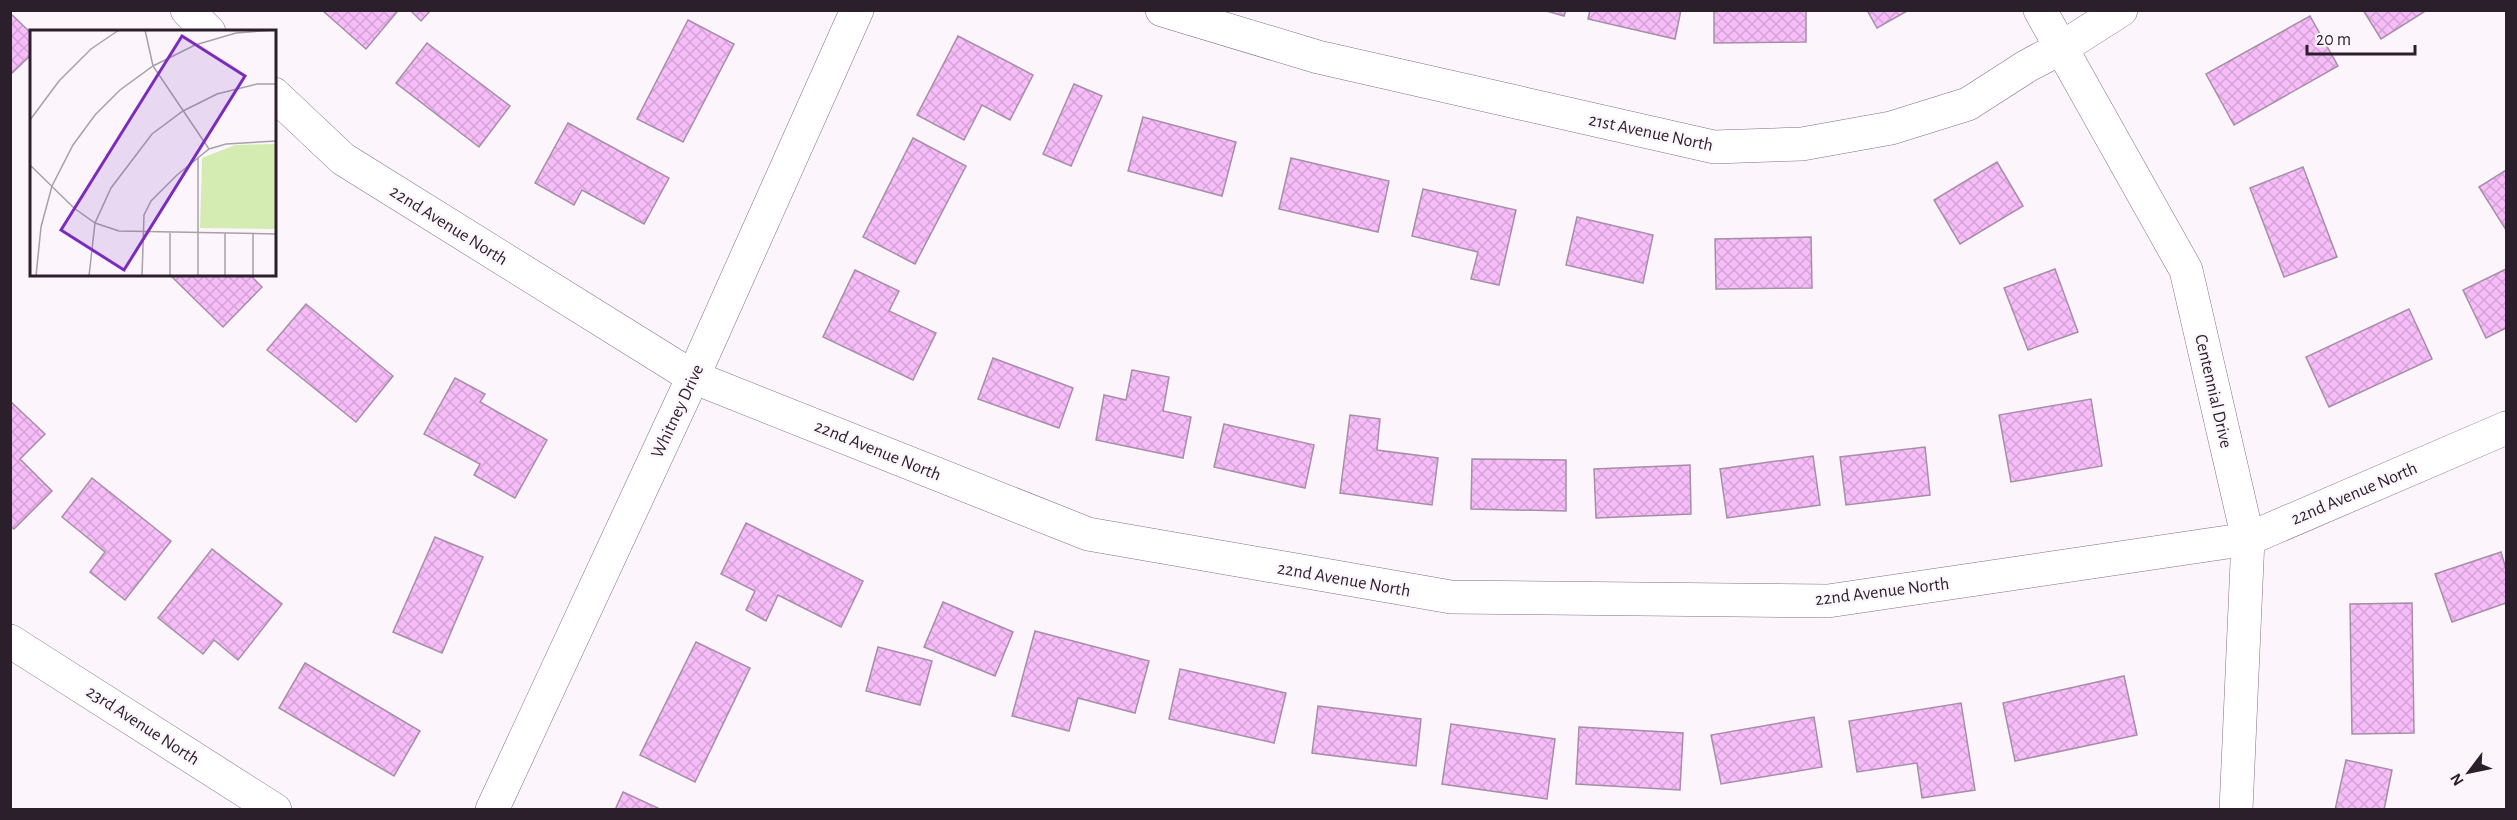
<svg xmlns="http://www.w3.org/2000/svg" width="2517" height="820" font-family="'Alegreya Sans',sans-serif">
<defs>
<pattern id="building-cross-hatch" width="8" height="8" patternUnits="userSpaceOnUse" patternTransform="scale(1.5)"><rect width="8" height="8" fill="#f7bdf9"/><path d="M0 0l8 8M0 8l8-8" fill="none" stroke="#d4a2d6"/></pattern>
</defs>
<rect width="100%" height="100%" fill="#fcf6fc"/>
<g fill="url(#building-cross-hatch)" stroke="#a78da8" stroke-width="1.5">
<polygon points="322,10 396,10 397,12 366,49"/>
<polygon points="410,10 431,10 421,21"/>
<polygon points="1543,10 1566,10 1564,16"/>
<polygon points="1590,10 1681,10 1675,39 1588,19"/>
<polygon points="1714,10 1806,10 1806,42 1714,43"/>
<polygon points="1867,10 1909,10 1877,28"/>
<polygon points="2363,10 2427,10 2381,39"/>
<polygon points="10,13 32,34 32,54 10,75"/>
<polygon points="2310,16 2338,66 2234,125 2206,74"/>
<polygon points="688,20 734,44 683,142 637,119"/>
<polygon points="958,36 1033,75 1010,120 982,105 964,140 917,115"/>
<polygon points="427,43 510,106 479,147 396,83"/>
<polygon points="1074,84 1102,96 1071,166 1043,154"/>
<polygon points="1143,117 1236,142 1222,196 1128,171"/>
<polygon points="568,123 669,178 644,224 582,190 574,205 535,183"/>
<polygon points="913,138 966,166 915,264 863,237"/>
<polygon points="1291,158 1389,181 1378,232 1279,209"/>
<polygon points="1997,162 2023,206 1960,244 1934,200"/>
<polygon points="2303,167 2337,257 2284,277 2250,188"/>
<polygon points="2506,170 2506,230 2479,187"/>
<polygon points="1423,189 1516,210 1499,285 1471,279 1478,252 1412,236"/>
<polygon points="1577,217 1653,235 1643,283 1566,265"/>
<polygon points="1811,237 1812,288 1716,289 1715,239"/>
<polygon points="2055,269 2078,332 2028,350 2004,288"/>
<polygon points="2506,269 2506,328 2486,338 2463,290"/>
<polygon points="855,270 899,291 889,311 936,333 913,380 823,337"/>
<polygon points="169,274 249,274 262,287 223,327"/>
<polygon points="306,304 393,376 356,422 267,350"/>
<polygon points="2409,309 2432,359 2329,407 2306,357"/>
<polygon points="993,358 1073,388 1059,428 978,399"/>
<polygon points="1132,370 1169,377 1163,411 1191,417 1183,458 1096,440 1104,395 1126,400"/>
<polygon points="455,378 485,394 480,402 547,440 515,498 474,475 480,464 424,434"/>
<polygon points="2091,399 2102,466 2011,482 1999,415"/>
<polygon points="10,401 45,434 20,459 52,491 14,529 10,526"/>
<polygon points="1350,415 1380,419 1377,450 1438,458 1432,505 1340,493"/>
<polygon points="1224,424 1314,445 1305,488 1214,467"/>
<polygon points="1925,447 1930,495 1846,505 1840,457"/>
<polygon points="1813,456 1820,505 1727,518 1720,469"/>
<polygon points="1472,459 1566,460 1566,511 1471,509"/>
<polygon points="1690,465 1691,514 1596,518 1594,469"/>
<polygon points="92,478 171,541 125,600 90,572 105,552 62,517"/>
<polygon points="746,523 863,581 841,627 778,595 766,621 746,610 755,591 721,574"/>
<polygon points="435,537 483,557 442,653 393,632"/>
<polygon points="212,549 282,604 238,660 214,640 203,654 158,618"/>
<polygon points="2501,552 2506,569 2506,603 2452,622 2435,574"/>
<polygon points="943,602 1013,632 995,676 924,647"/>
<polygon points="2412,603 2414,733 2352,734 2350,604"/>
<polygon points="1035,631 1149,661 1135,713 1078,698 1069,731 1012,716"/>
<polygon points="696,642 750,668 695,782 640,755"/>
<polygon points="878,647 932,661 920,705 866,691"/>
<polygon points="305,663 420,731 394,776 279,708"/>
<polygon points="1180,669 1286,693 1274,743 1169,719"/>
<polygon points="2124,676 2137,735 2015,761 2003,703"/>
<polygon points="1961,703 1975,790 1922,798 1917,763 1857,772 1849,721"/>
<polygon points="1318,706 1421,719 1416,766 1312,753"/>
<polygon points="1814,717 1822,767 1721,784 1711,735"/>
<polygon points="1451,724 1555,739 1547,799 1442,784"/>
<polygon points="1579,727 1683,733 1680,790 1576,784"/>
<polygon points="2346,760 2392,770 2384,810 2335,810"/>
<polygon points="623,792 658,808 657,810 615,810"/>
</g>
<g fill="none" stroke-linecap="round" stroke-linejoin="round">
<g stroke="#866d87" stroke-width="34">
<g id="street">
<polyline points="187,10 209,32"/>
<polyline points="1162,10 1318,57 1714,147 1802,144 1891,128 1968,104 2027,66 2063,47 2121,10"/>
<polyline points="274,94 343,159 693,377 1088,534 1451,597 1828,601 2248,539 2506,428"/>
<polyline points="10,641 275,810"/>
<polyline points="492,810 693,377 857,10"/>
<polyline points="2236,810 2248,539"/>
</g>
</g>
<g stroke="#866d87" stroke-width="34">
<polyline id="secondary" points="2040,10 2186,270 2248,539"/>
</g>
<use href="#street" stroke="#fff" stroke-width="33"/>
<use href="#secondary" stroke="#fff" stroke-width="33"/>
</g>
<g text-anchor="middle" stroke-width="4.5" stroke-linejoin="round" paint-order="stroke">
<g font-size="18" fill="#2a1f2a" stroke="#fcf6fc">
<text transform="translate(1651 132) rotate(12)" y="6">21st Avenue North</text>
<text transform="translate(449 225) rotate(32)" y="6">22nd Avenue North</text>
<text transform="translate(2214 391) rotate(77)" y="6">Centennial Drive</text>
<text transform="translate(677 411) rotate(-65)" y="6">Whitney Drive</text>
<text transform="translate(878 450) rotate(22)" y="6">22nd Avenue North</text>
<text transform="translate(2354 493) rotate(-23)" y="6">22nd Avenue North</text>
<text transform="translate(1344 579) rotate(10)" y="6">22nd Avenue North</text>
<text transform="translate(1882 591) rotate(-7)" y="6">22nd Avenue North</text>
<text transform="translate(143 725) rotate(33)" y="6">23rd Avenue North</text>
</g>
</g>
<g transform="translate(30 30)">
<rect width="246" height="246" fill="#fcf6fc"/>
<path d="M246 114V199L170 198 172 128 205 115Z" fill="#d4ecb2"/>
<path fill="none" stroke="#a8a0a8" stroke-width="1.5" d="M115 0 123 36 179 119M0 90 29 51 61 19 89 0M168 127V246M0 135 44 178 65 193 89 201 246 204M6 246 11 197 22 156 43 115 65 85 90 60 123 36 165 15 206 3 245 0M59 246 65 193 81 158 122 104 153 81 187 64 227 54H246M112 246 114 185 121 171 147 145 179 119 196 114 246 111M140 246V203M195 246V203M223 246V203"/>
<path fill="#7b2cbf" fill-opacity="0.15" stroke="#7b2cbf" stroke-width="3" d="M152 6 215 46 94 240 31 200Z"/>
<rect width="246" height="246" fill="none" stroke="#2a1f2a" stroke-width="3"/>
</g>
<rect width="2517" height="820" fill="none" stroke="#2a1f2a" stroke-width="24"/>
<g transform="translate(2469 772) rotate(238)" stroke="#fcf6fc" stroke-width="4.5" paint-order="stroke">
<path d="M0-4.5L10 22L0 15L-10 22Z" fill="#2a1f2a"/>
<text y="-9" font-size="16" font-weight="bold" text-anchor="middle" fill="#2a1f2a">N</text>
</g>
<path d="M2307 45v9h108v-9" fill="none" stroke="#2a1f2a" stroke-width="3"/>
<text x="2316" y="45" font-size="18" fill="#2a1f2a" stroke="#fcf6fc" stroke-width="4.5" paint-order="stroke">20 m</text>
</svg>
